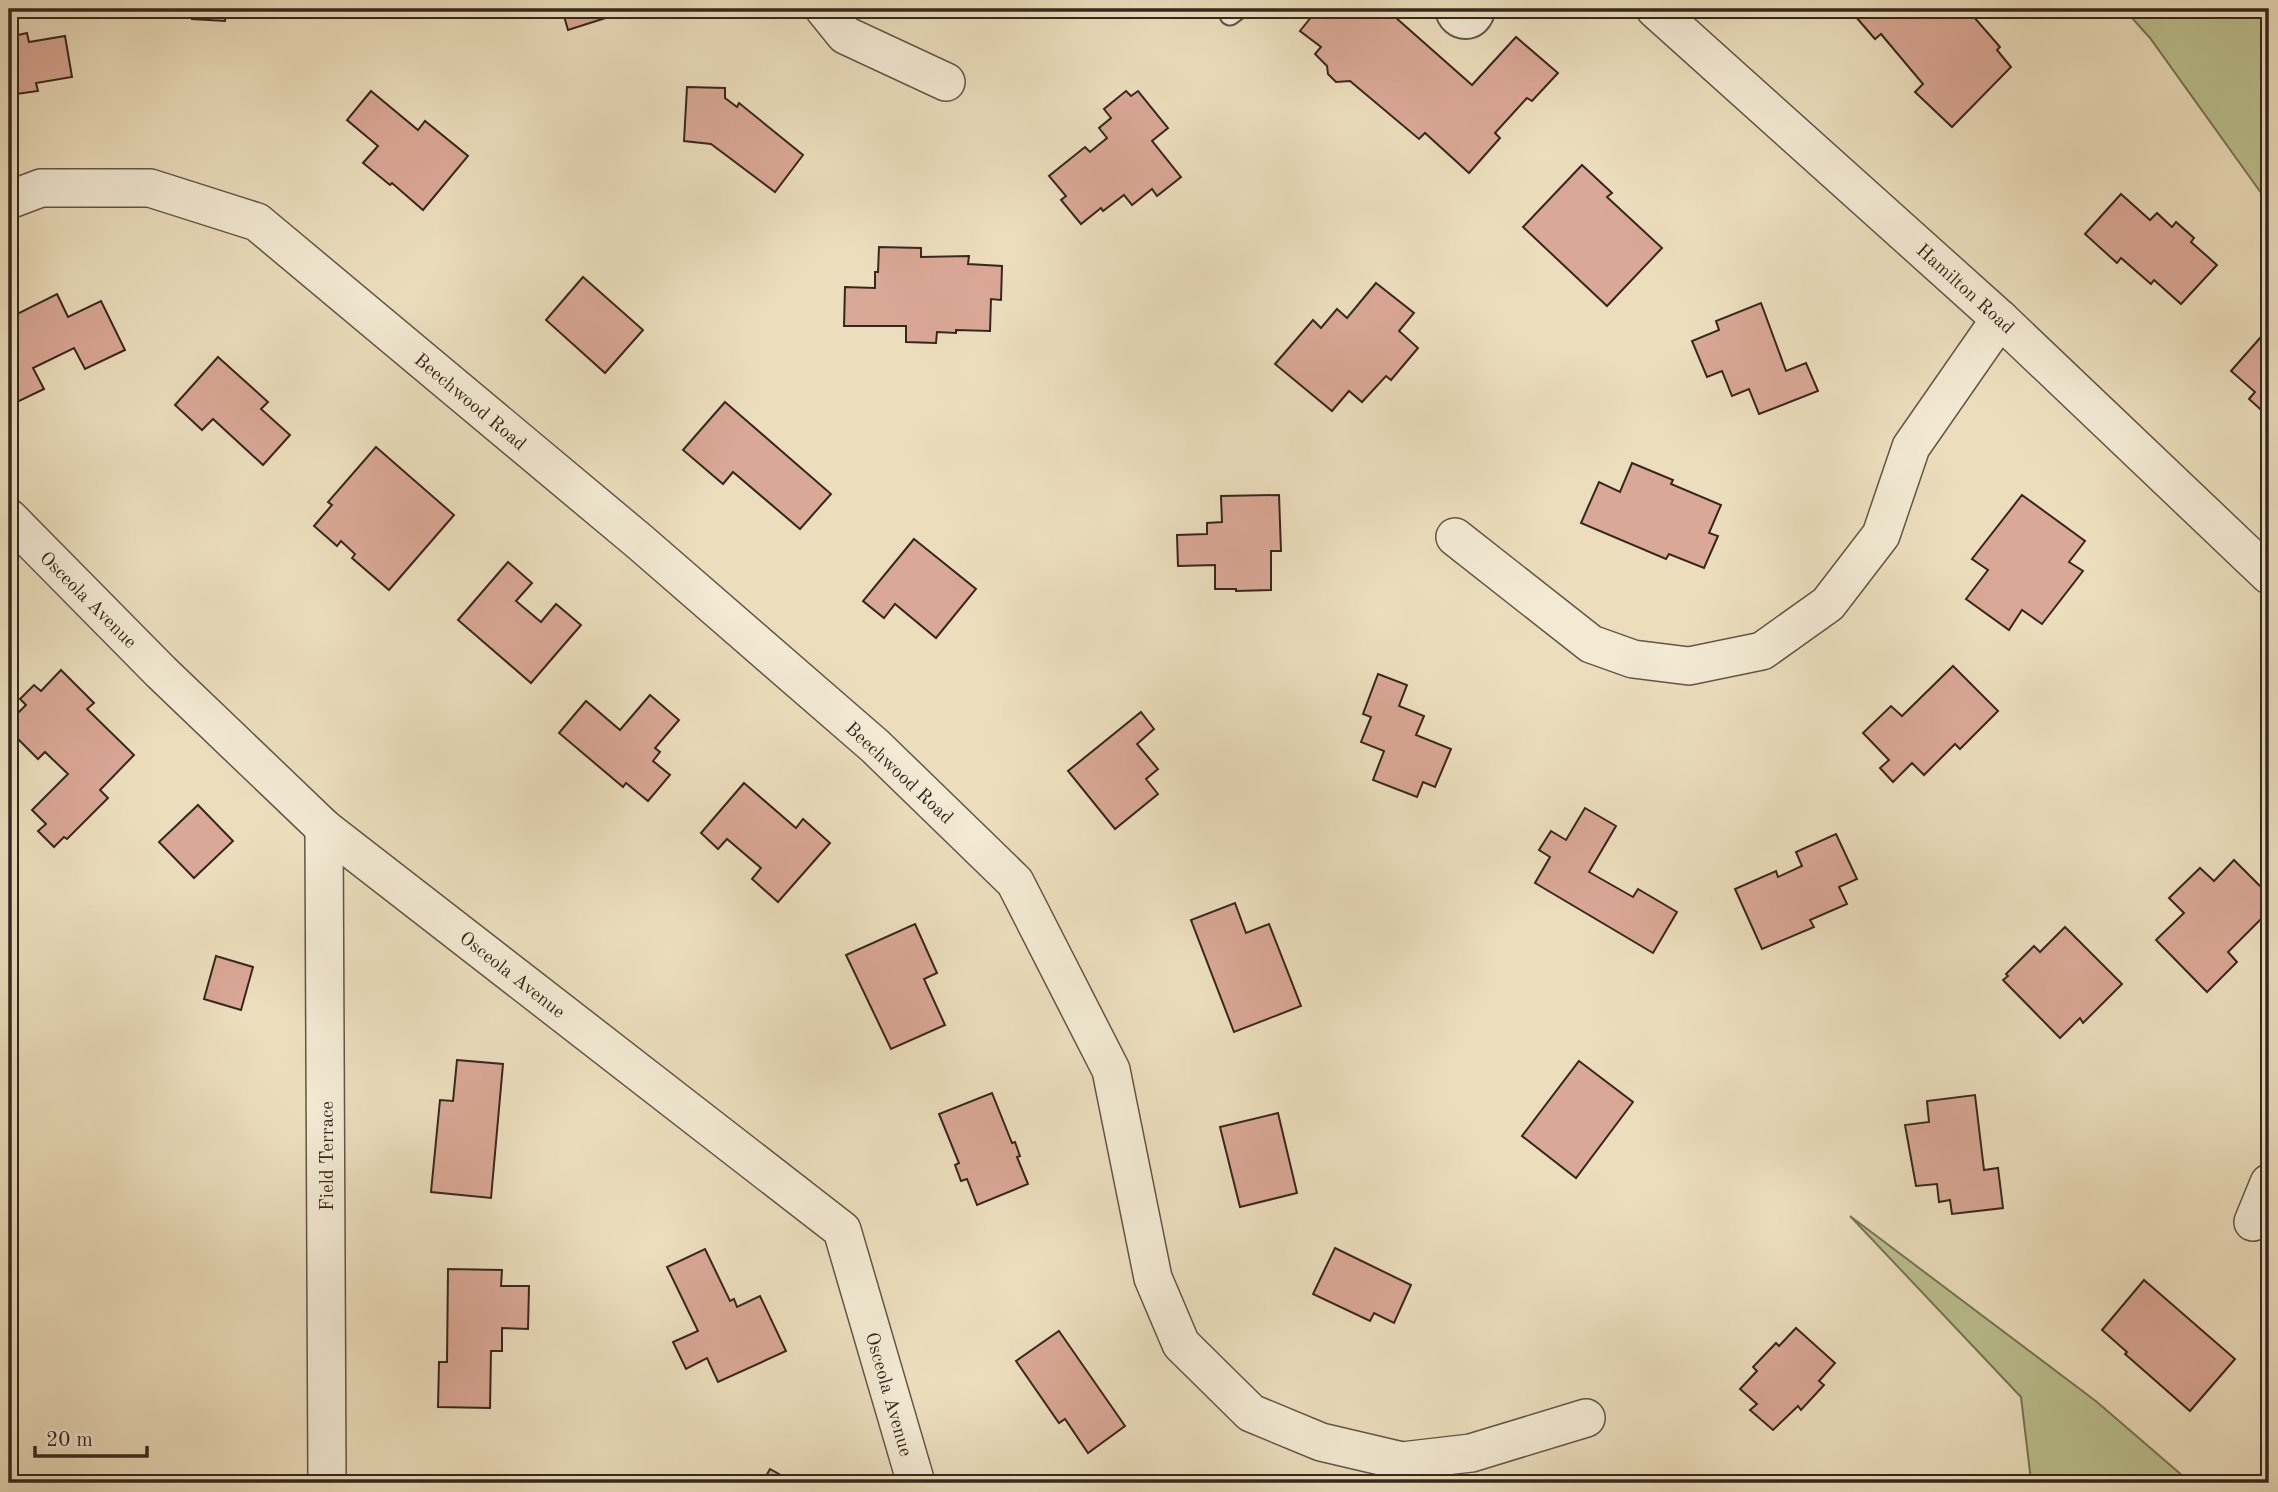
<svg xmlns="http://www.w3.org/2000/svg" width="2278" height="1492" font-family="'Old Standard TT',serif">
<rect width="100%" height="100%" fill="#ecdebd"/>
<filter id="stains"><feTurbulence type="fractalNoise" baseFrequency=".00286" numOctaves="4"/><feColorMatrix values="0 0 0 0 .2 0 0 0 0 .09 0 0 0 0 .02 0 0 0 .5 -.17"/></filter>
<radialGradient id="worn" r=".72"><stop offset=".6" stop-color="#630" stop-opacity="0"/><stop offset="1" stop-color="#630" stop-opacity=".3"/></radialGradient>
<g fill="#bbc08f" stroke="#787456" stroke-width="2">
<polygon points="2124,9 2269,9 2269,204 2150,38"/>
<polygon points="1850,1216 2097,1402 2191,1483 2029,1483 2031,1481 2021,1397"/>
</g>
<g fill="#daa896" stroke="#36271e" stroke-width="2">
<polygon points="140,9 226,9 225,21 192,19 192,13 167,12 167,16 140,15"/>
<polygon points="562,9 616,9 618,14 568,30"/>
<polygon points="1303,9 1386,9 1472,85 1516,37 1558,73 1532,101 1527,98 1495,133 1500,138 1469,173 1425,133 1419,139 1350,81 1336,82 1328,74 1327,66 1315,54 1321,47 1300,31 1312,16"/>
<polygon points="1849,9 1967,9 2000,47 1997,50 2011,67 1952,127 1915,92 1923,84 1881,34 1875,39"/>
<polygon points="27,33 29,42 65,36 72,77 36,83 38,91 9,95 9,37"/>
<polygon points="687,87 725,88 725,98 737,107 739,103 803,155 775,192 711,144 684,141"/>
<polygon points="371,91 418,130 425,121 468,156 423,210 392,183 390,185 363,163 378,146 347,120"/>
<polygon points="1126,91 1131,96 1138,91 1168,128 1152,141 1181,177 1157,196 1152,189 1132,205 1124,195 1103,211 1101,208 1081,224 1061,200 1066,196 1049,176 1085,147 1090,152 1107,138 1099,128 1111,118 1104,109"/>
<polygon points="1582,165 1612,193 1607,197 1662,248 1607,306 1523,227"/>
<polygon points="2121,194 2150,220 2157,213 2172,227 2176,222 2194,238 2191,242 2217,265 2181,304 2154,280 2151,284 2121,258 2117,263 2085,234"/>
<polygon points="879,247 921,248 921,257 969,256 968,264 1002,266 1001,300 991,299 990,331 956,330 956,333 937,332 936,343 906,342 906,326 844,326 845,287 875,288 875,272 878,272"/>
<polygon points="583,277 643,330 605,373 546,320"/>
<polygon points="1376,283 1414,313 1399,331 1418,348 1391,380 1386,376 1362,402 1349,391 1332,411 1275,364 1313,320 1321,328 1337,309 1347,318"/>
<polygon points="57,294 68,317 101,301 125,350 85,369 74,348 33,368 44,389 15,403 9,391 9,318"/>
<polygon points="1761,303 1786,371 1806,363 1818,391 1759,414 1749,389 1732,396 1722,371 1707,377 1692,341 1719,330 1716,321"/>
<polygon points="2260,338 2269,346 2269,417 2249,399 2255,392 2231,371"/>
<polygon points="218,357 268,402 261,409 290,435 263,465 213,419 202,430 175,405"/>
<polygon points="725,402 831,494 800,529 733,472 723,484 683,450"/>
<polygon points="376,447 454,515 389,590 352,558 355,554 341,541 337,546 314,526 332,505 328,502"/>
<polygon points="1632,463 1673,480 1671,484 1721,505 1709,533 1718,536 1704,568 1669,554 1666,559 1581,523 1599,482 1620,492"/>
<polygon points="1279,495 1281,551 1271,551 1271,590 1236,591 1236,589 1215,589 1215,565 1178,566 1177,535 1207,534 1207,523 1222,522 1221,496"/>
<polygon points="2022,495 2085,541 2069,562 2083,571 2042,624 2022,610 2009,630 1966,599 1988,570 1972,559"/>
<polygon points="914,539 976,589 936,638 895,604 884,618 863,601"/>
<polygon points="508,562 532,583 516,601 541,622 556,604 581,625 531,683 458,620"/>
<polygon points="1953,666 1998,711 1960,749 1955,744 1924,775 1912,763 1893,782 1880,768 1889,760 1863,733 1891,706 1902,716"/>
<polygon points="61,670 94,703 87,709 134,755 100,790 108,798 67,839 64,837 54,847 38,831 46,824 32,810 68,774 45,752 38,759 9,730 9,722 26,705 20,699 34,685 41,691"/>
<polygon points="1378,674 1407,685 1399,706 1424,716 1416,735 1451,749 1435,787 1423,782 1417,797 1373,780 1384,751 1361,742 1371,717 1363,714"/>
<polygon points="650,695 679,720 655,748 660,752 653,761 670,775 648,801 626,783 623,787 559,733 586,701 620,730"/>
<polygon points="1141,712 1154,729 1137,744 1158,769 1146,779 1158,794 1115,829 1068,771"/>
<polygon points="744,783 796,828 803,819 830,843 778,902 752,879 761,868 727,839 718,849 701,833"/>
<polygon points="198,805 233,841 194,878 159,842"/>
<polygon points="1585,808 1616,826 1589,872 1633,897 1638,889 1677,912 1653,953 1535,883 1550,857 1539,850 1551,831 1566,840"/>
<polygon points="1836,834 1857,879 1839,887 1847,904 1810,920 1814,927 1762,949 1735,889 1776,871 1778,877 1802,866 1796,852"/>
<polygon points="2234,860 2269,895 2269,911 2228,952 2237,962 2207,992 2156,940 2184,913 2169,898 2200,868 2214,881"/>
<polygon points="1235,903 1246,933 1269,924 1301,1006 1234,1032 1191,920"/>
<polygon points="915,924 937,973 924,979 945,1025 891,1049 846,955"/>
<polygon points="2065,927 2122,984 2083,1023 2080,1018 2060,1038 2003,980 2008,976 2006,974 2034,946 2040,952"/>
<polygon points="216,956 253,967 241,1010 204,999"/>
<polygon points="457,1060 503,1064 491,1198 431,1192 440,1100 453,1101"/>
<polygon points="1579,1061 1633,1102 1576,1178 1522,1136"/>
<polygon points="992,1093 1012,1143 1015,1142 1020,1156 1017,1157 1028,1184 977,1205 967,1179 961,1181 955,1165 959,1163 939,1114"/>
<polygon points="1975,1095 1984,1170 1998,1168 2003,1208 1952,1214 1950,1200 1939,1202 1937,1184 1916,1186 1905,1125 1929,1122 1927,1101"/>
<polygon points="1278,1113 1297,1193 1240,1207 1220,1127"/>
<polygon points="1335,1248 1411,1285 1394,1323 1374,1313 1370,1321 1313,1294"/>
<polygon points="705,1249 730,1301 734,1299 737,1307 760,1296 786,1351 718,1382 707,1358 686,1369 673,1342 698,1331 667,1267"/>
<polygon points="448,1269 502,1270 501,1286 529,1286 528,1329 502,1328 502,1351 491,1351 490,1408 438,1407 439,1362 447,1362"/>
<polygon points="2144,1280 2235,1359 2190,1411 2125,1354 2127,1352 2102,1330"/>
<polygon points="1796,1328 1835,1363 1819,1381 1824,1385 1801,1410 1798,1406 1773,1430 1750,1410 1757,1404 1740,1389 1757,1371 1753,1367 1776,1343 1779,1346"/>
<polygon points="1059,1331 1125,1426 1088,1453 1065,1419 1059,1423 1016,1361"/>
<polygon points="770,1469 795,1483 762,1483"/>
</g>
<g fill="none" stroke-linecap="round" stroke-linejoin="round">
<g stroke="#645546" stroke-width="23">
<g id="lane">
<path d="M1445 9C1449 35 1482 35 1485 9"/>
<polyline points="1230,15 1238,9"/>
</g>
</g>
<g stroke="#645546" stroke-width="40">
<g id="street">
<polyline points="824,9 845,35 946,82"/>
<polyline points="1655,9 2000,319 2269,575"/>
<polyline points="9,200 41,188 150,188 257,222 640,542 875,746 1015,882 1111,1070 1153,1278 1181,1344 1251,1413 1321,1442 1402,1461 1471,1453 1586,1418"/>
<polyline points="9,518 161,672 324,828 842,1230 916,1483"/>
<polyline points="1455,537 1591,644 1633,659 1689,666 1762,651 1828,604 1881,535 1911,447 2000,319"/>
<polyline points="324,828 327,1483"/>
<polyline points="2253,1222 2269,1183"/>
</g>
</g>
<use href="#lane" stroke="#f3ead4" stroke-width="19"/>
<use href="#street" stroke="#f3ead4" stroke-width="37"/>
</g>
<g text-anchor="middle" stroke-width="7" stroke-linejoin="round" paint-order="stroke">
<g font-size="19" fill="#36271e" stroke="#f3ead4">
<text transform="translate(1966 288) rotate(42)" y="7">Hamilton Road</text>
<text transform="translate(471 401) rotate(40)" y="7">Beechwood Road</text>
<text transform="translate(89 599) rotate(45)" y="7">Osceola Avenue</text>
<text transform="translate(900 772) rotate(43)" y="7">Beechwood Road</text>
<text transform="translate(513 974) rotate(38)" y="7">Osceola Avenue</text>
<text transform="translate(326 1156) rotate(-90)" y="7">Field Terrace</text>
<text transform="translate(890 1394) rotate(74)" y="7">Osceola Avenue</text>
</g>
</g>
<rect width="2278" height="1492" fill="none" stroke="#ecdebd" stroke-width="35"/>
<rect x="10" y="10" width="2257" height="1471" fill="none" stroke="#36271e" stroke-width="3.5"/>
<rect x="18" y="18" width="2243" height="1457" fill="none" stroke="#36271e" stroke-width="2"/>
<path d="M35 1446v10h112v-10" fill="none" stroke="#36271e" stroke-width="3.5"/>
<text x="46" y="1446" font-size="21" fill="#36271e" stroke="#f3ead4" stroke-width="5" paint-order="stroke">20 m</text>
<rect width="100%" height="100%" filter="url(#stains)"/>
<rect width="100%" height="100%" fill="url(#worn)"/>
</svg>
